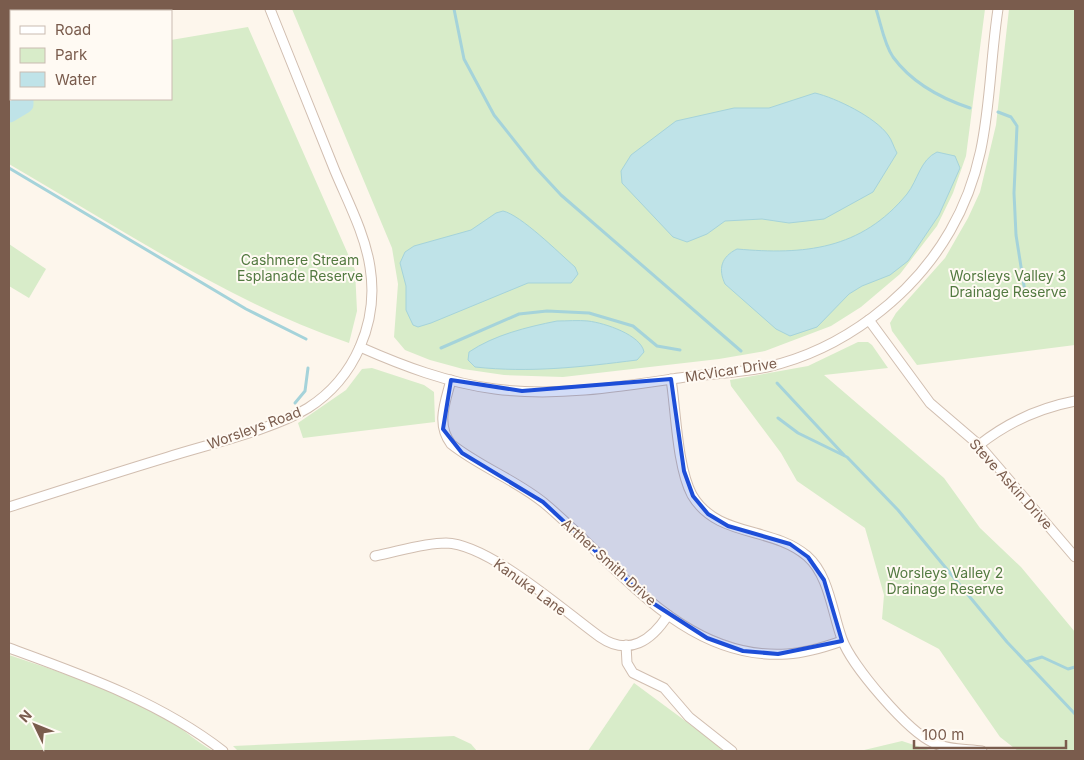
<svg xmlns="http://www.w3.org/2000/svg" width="1084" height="760" font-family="Inter,sans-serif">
<rect width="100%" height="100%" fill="#fdf6ec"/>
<g fill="#d8ecc9">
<polygon points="31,9 129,9 132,11 31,11"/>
<polygon points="292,9 985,9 966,156 953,193 937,226 900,274 861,307 831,326 765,351 719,359 563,377 504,375 463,369 430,360 405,350 394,337 398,284 392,248"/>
<polygon points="1009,9 1075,9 1075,345 917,365 892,331 890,323 896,313 945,258 968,218 980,192 996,125"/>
<path d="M248 27 355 270 357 311 349 343C229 302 118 227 9 164V113L23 104 24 99H171V40Z"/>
<polygon points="9,244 46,269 29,298 9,286"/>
<polygon points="858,342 868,342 872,345 888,368 824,375 944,478 980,528 1021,567 1075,632 1075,751 1018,751 1000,737 939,649 882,619 884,595 865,528 797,481 781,453 731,386 730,380 808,366"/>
<polygon points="372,368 424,385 434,392 435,422 303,438 298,423 346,390 362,369"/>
<path d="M9 655C60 672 115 690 162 716 180 726 195 741 213 751H9Z"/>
<polygon points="634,683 726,751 588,751"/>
<polygon points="454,736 471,744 477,751 238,751 233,746"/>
<polygon points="902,741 932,751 860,751"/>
</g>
<g fill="#bfe3e8" stroke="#a5d3da">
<path d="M815 93C836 98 875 117 888 135 892 140 894 148 897 153L873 192 824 219 789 223 762 219 725 221 707 234 687 242 673 237 622 183 621 171 631 155 676 121 734 108H769Z"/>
<path d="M937 152 955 156 960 168 939 215 908 261 890 275 862 286 849 294 817 327 790 336 776 329 725 284C718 269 721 257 737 249 804 255 861 250 907 194 918 180 920 160 937 152Z"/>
<path d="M503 211C521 215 559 253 575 267L578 274 571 283H528L431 323 418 327 413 325 406 310V286L400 263 405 252 414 246 471 230 496 213Z"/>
<path d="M557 321C567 321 578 320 588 321 605 323 641 335 644 352L637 360C582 367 530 373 475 367L468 360 469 352C494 335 527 327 557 321Z"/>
</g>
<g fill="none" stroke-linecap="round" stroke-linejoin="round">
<g stroke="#a5d3da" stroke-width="3">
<polyline points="454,9 464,59 494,115 536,168 561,195 741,351"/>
<path d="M876 9C881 24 884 44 893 57 912 83 940 98 970 108"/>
<polyline points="998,112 1011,117 1017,126 1014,193 1016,235 1025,292"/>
<polyline points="9,168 246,309 306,339"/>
<polyline points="441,348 519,314 547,311 589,313 633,326 657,346 680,350"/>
<polyline points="777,383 844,455"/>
<polyline points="295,403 305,391 308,368"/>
<polyline points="778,418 798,433 847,457 898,510 1007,642 1075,714"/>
<polyline points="1026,662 1042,657 1068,669 1075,667"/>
</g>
<g stroke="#bfe3e8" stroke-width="19">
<polyline points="31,9 31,11"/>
<polyline points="9,113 24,104 24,99"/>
</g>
<g stroke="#d1beb0" stroke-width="11">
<g id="street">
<polyline points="869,320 930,403 979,445 1075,557"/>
<path d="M360 347C403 366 448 383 495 389 556 397 619 387 679 378 708 374 738 373 767 367 842 350 912 297 950 231 993 157 986 89 998 9"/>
<path d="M671 379C676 411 677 467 692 495 717 538 772 526 807 556 829 575 832 612 842 639 851 665 908 732 934 743 948 750 967 749 982 751"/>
<path d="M451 380C445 403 436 424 451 444 480 467 516 480 544 503 616 563 682 661 787 654 805 653 825 647 842 641"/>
<path d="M979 445C1008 422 1039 408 1075 401"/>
<path d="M9 507C62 490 115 473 168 457 209 444 272 430 308 408 355 378 379 322 370 267 365 234 348 202 335 171 313 117 292 63 270 9"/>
<path d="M375 556C397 552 422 543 446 543 489 544 564 611 600 637 629 657 652 640 668 615"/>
<polyline points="626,645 627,663 633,673 664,688 689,717 732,751"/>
<path d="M9 648C83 675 160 702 223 751"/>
</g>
</g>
<use href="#street" stroke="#fff" stroke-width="9"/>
</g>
<path fill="#1d4ed8" fill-opacity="0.2" stroke="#1d4ed8" stroke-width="4" stroke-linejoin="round" d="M671 379 684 471 693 496 708 514 728 526 790 544 808 557 824 580 842 641 778 654 743 651 707 638 648 600 543 502 462 453 443 429 451 380 522 391Z"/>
<g text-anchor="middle" stroke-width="4" stroke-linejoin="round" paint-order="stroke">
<g font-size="14" fill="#537a41" stroke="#fffaf3">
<text x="300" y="265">Cashmere Stream<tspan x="300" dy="16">Esplanade Reserve</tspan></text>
<text x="1008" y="281">Worsleys Valley 3<tspan x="1008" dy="16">Drainage Reserve</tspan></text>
<text x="945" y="578">Worsleys Valley 2<tspan x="945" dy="16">Drainage Reserve</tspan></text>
</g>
<g font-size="14" fill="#7a5c4d" stroke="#fffaf3">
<text transform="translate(731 370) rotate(-9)" y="5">McVicar Drive</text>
<text transform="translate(254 428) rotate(-20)" y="5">Worsleys Road</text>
<text transform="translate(1011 484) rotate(48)" y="5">Steve Askin Drive</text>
<text transform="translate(609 562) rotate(42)" y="5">Arther Smith Drive</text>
<text transform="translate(530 587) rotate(36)" y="5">Kanuka Lane</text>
</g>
</g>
<rect width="1084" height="760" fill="none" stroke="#7a5c4d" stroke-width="20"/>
<rect x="10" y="10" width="162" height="90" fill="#fffaf3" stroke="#cabbb1"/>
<rect x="20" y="26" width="25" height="8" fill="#ffffff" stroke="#cabbb1"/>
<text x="55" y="35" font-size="15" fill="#7a5c4d">Road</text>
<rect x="20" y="48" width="25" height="15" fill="#d8ecc9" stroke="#cabbb1"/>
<text x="55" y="60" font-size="15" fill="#7a5c4d">Park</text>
<rect x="20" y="72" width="25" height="15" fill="#bfe3e8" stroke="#cabbb1"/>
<text x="55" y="85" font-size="15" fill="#7a5c4d">Water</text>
<g transform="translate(35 725) rotate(313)" stroke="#fffaf3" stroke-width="4" paint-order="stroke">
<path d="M0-4L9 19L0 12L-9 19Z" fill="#7a5c4d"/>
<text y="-8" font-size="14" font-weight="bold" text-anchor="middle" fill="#7a5c4d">N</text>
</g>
<path d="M914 740v8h152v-8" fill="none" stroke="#7a5c4d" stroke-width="2.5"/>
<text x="922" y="740" font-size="15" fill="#7a5c4d" stroke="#fffaf3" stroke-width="4" paint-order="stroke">100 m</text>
</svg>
